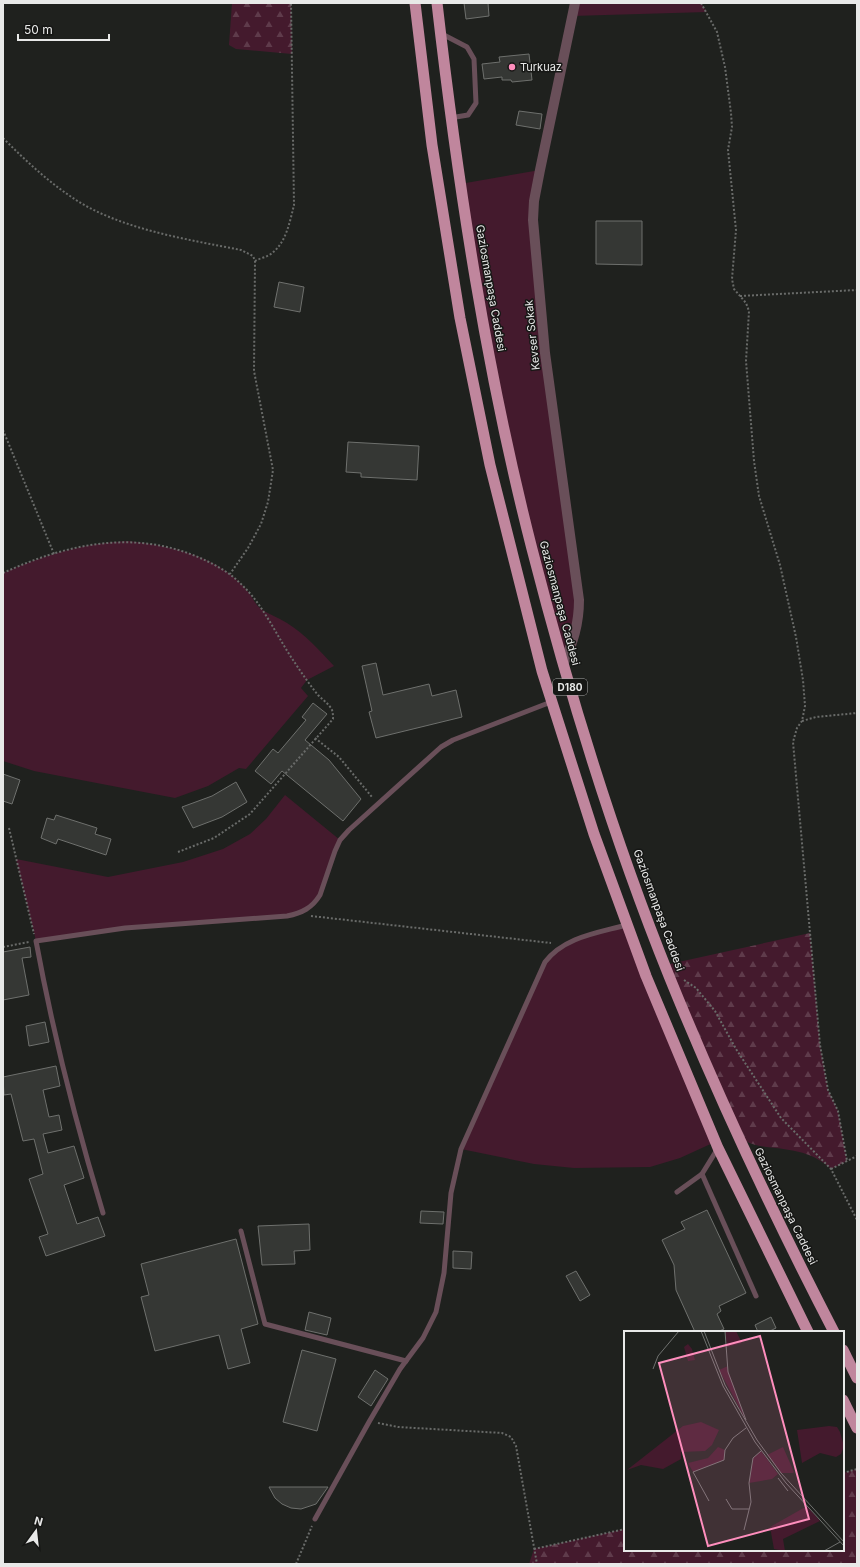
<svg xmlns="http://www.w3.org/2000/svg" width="860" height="1567" font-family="Inter,sans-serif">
<defs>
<pattern id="forest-firs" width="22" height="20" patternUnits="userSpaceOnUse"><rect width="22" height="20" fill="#441a2d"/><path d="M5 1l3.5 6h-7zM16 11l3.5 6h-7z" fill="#5f3b4b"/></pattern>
</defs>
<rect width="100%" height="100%" fill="#1f211e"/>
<g fill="#441a2d">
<polygon points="575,3 701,3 707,12 572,16"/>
<polygon points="540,170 533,220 579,600 563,664 531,547 460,184"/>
<path d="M128 541C170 546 216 555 245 588 251 594 254 603 260 608 267 614 278 617 287 623 305 634 320 651 334 666L307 680 301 688 308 696 246 769 239 768 208 786 175 798 34 771 3 761V573C43 555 84 543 128 541Z"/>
<polygon points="285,795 340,840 315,903 296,914 125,928 36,941 16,859 108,877 183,862 223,849 250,834 266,819"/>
<polygon points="626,925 715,1142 680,1158 650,1167 574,1168 534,1164 461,1149 545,962 563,944"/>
</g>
<g fill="url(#forest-firs)">
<polygon points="232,3 291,3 292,54 236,49 229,45"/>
<path d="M810 933 820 1045 828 1090 838 1111 847 1161 831 1169C810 1149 786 1150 760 1146 753 1145 746 1141 739 1139L665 965Z"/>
<polygon points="857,1469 857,1564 529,1564 534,1549 625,1529 625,1550 843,1550 843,1473"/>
</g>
<g fill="#353734" stroke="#6e706d">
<polygon points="464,3 488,3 489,16 466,19"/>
<polygon points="529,54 532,80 512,82 511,80 502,80 502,77 484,79 482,64 500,62 499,57"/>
<polygon points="519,111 542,114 540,129 516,125"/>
<polygon points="596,221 642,221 642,265 596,264"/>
<polygon points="279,282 304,287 300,312 274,307"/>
<polygon points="348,442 419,446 417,480 361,477 361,473 346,472"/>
<polygon points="376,663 383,695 429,684 432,696 456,690 462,717 376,738 369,712 372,711 362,666"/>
<polygon points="313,703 327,714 305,740 329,760 361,799 343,821 282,771 271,784 255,771 273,749 278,753 306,720 302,717"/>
<polygon points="3,774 20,780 12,804 3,801"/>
<polygon points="236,782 247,802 222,817 193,828 182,807 212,796"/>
<polygon points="56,815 97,828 95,834 111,839 106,855 58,839 56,844 41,838 47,818 54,820"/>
<polygon points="30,947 31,957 22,958 29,995 3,1000 3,952"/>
<polygon points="45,1022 49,1042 29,1046 26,1026"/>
<polygon points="56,1066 60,1086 43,1090 49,1117 59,1115 62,1130 43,1134 48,1153 74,1146 84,1178 64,1185 77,1224 98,1217 105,1236 46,1256 39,1237 48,1234 29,1179 43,1174 34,1139 23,1141 11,1094 4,1095 3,1077"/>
<polygon points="707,1210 746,1293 719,1306 721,1311 717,1314 724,1329 717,1332 695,1332 676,1290 674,1265 662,1240 685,1229 681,1222"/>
<polygon points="421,1211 444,1212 443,1224 420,1223"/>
<polygon points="309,1224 310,1250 294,1251 295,1264 262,1265 258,1226"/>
<polygon points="236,1239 258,1324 241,1329 250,1363 228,1369 219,1335 155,1351 141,1297 149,1295 141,1264"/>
<polygon points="453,1251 472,1252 471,1269 453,1268"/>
<polygon points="576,1271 590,1295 580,1301 566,1276"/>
<polygon points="309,1312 331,1318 327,1335 305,1330"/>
<polygon points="771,1317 776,1328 768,1332 758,1332 755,1325"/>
<polygon points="302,1350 336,1359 317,1431 283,1422"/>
<polygon points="375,1370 388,1379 371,1406 358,1397"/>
<polygon points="269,1487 328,1487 316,1504 301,1509 291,1508 282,1504 275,1498"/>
</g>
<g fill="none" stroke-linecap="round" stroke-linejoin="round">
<g stroke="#696b69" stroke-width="2" stroke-dasharray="2 2" stroke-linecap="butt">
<polyline points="701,3 717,32 725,67 731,113 732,127 728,150 736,230 732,279 734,289 746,303 749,311 746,361 754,461 759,496 780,565 796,637 803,680 805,706 802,721 797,728 793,742 820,1045 828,1090 838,1111 847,1161"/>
<path d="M3 138C24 159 45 179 70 196 117 229 186 239 241 250L253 256 255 261 254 371 273 470 268 502 261 524 248 548 230 574"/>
<path d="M255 261C260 258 268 257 272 253 286 243 290 221 294 205L291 3"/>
<polyline points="740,296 857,290"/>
<polyline points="3,430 54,554"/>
<path d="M3 573C64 545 129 530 193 555 213 563 230 572 244 587 263 605 278 638 293 660 301 672 309 684 318 695 323 700 329 704 332 710 333 713 333 716 333 719L250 814 214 838 178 852"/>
<polyline points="802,721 816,717 857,713"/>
<polyline points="315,738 339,757 372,797"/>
<polyline points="9,828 34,934"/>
<polyline points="311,916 551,943"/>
<polyline points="3,947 29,942"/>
<polyline points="684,980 696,988 715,1011 736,1049 781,1118 831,1169 857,1220"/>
<polyline points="831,1169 857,1156"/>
<polyline points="378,1423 398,1427 502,1433 511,1437 516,1446 537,1564"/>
<polyline points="843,1473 857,1469"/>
<polyline points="534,1549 625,1529"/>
<polyline points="296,1564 312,1526"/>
</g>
<g stroke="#694f59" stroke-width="5">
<polyline points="442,34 467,47 474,59 476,103 468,115 450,118"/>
<polyline points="702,1174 756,1296"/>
<polyline points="677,1192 702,1174 718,1148"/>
<path d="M103 1213C76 1124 53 1033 36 941L125 928 287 916C302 913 312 908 320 895L335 851 340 840 349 830 441 747 453 740 551 702"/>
<polyline points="241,1231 265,1324 406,1361"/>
<path d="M315 1519 369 1422 400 1369 423 1338 436 1312 444 1273 451 1193 461 1149 545 962C564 937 597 933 626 925"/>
</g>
<path stroke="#694f59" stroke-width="10" d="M563 664C573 643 579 624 579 600L545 353 533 220 534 201 540 170 575 3"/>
<g stroke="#c0869d" stroke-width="11">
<polyline points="415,3 432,145 460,318 490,465 542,671 594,834 646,976 718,1148 808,1332"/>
<path d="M437 3C458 186 486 370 532 549 569 693 613 837 669 976 718 1097 774 1216 834 1332"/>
<polyline points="843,1350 857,1378"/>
<polyline points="843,1400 857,1428"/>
</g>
</g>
<circle fill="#fe8ebd" stroke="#161715" stroke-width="1.5" cx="512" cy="67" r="4"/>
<g text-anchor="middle" stroke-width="3" stroke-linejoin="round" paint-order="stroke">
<rect fill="#161715" stroke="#a9aaa9" stroke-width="1" x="553" y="679" width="34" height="16" rx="3"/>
<g font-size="10" font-weight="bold" fill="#e8e9e8">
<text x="570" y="691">D180</text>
</g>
<g font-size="11" fill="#e8e9e8" stroke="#161715" text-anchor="start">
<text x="520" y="71">Turkuaz</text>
</g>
<g font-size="11" fill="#e8e9e8" stroke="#161715">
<text transform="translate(491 288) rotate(80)" y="4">Gaziosmanpaşa Caddesi</text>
<text transform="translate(532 335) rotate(-96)" y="4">Kevser Sokak</text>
<text transform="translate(560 603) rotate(75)" y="4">Gaziosmanpaşa Caddesi</text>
<text transform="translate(659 910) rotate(70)" y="4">Gaziosmanpaşa Caddesi</text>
<text transform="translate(786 1206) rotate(64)" y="4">Gaziosmanpaşa Caddesi</text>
</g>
</g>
<g transform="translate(624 1331)">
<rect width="220" height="220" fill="#1f211e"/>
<path d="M101 0H112L118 12 103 16ZM104 35V39L122 89 95 39ZM77 91 95 99 88 114 81 120 57 121V128L39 138 17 134 3 139 59 95ZM94 116 101 119 100 129 69 141 64 132 84 127ZM137 120 154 143 148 148 125 152 129 127Z" fill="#441a2d"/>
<path d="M64 13 68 18 71 29 64 30 60 16ZM205 95 213 96 216 101 220 115 217 123 212 126 196 122 178 132 173 99ZM159 116 170 141 169 142H157L143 124ZM183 175 196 190 159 208 161 220 150 218 146 196Z" fill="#441a2d"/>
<path fill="none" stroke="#6f716f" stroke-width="1" d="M77 0 99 55 131 111 162 152 220 215M80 0 101 54 133 109 157 142 220 211M101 0 104 41 122 89M29 38 34 25 55 0M154 147 164 160M102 168 108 178H125M85 170 69 141 100 129 101 119 109 107 122 97M120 199 127 171 125 152 129 127 137 120M200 220 216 211"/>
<path fill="#fe8ebd" fill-opacity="0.15" stroke="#fe8ebd" stroke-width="2" d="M136 5 185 188 84 215 35 32Z"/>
<rect width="220" height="220" fill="none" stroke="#e8e9e8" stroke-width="2"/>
</g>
<rect width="860" height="1567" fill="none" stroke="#e8e9e8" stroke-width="8"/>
<g transform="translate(36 1531) rotate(15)" stroke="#161715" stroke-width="3" paint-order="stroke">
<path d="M0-3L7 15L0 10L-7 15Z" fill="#e8e9e8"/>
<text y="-6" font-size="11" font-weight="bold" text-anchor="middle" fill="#e8e9e8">N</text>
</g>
<path d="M18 34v6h91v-6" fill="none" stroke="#e8e9e8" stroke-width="2"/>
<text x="24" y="34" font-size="12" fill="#e8e9e8" stroke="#161715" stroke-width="3" paint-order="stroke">50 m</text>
</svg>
